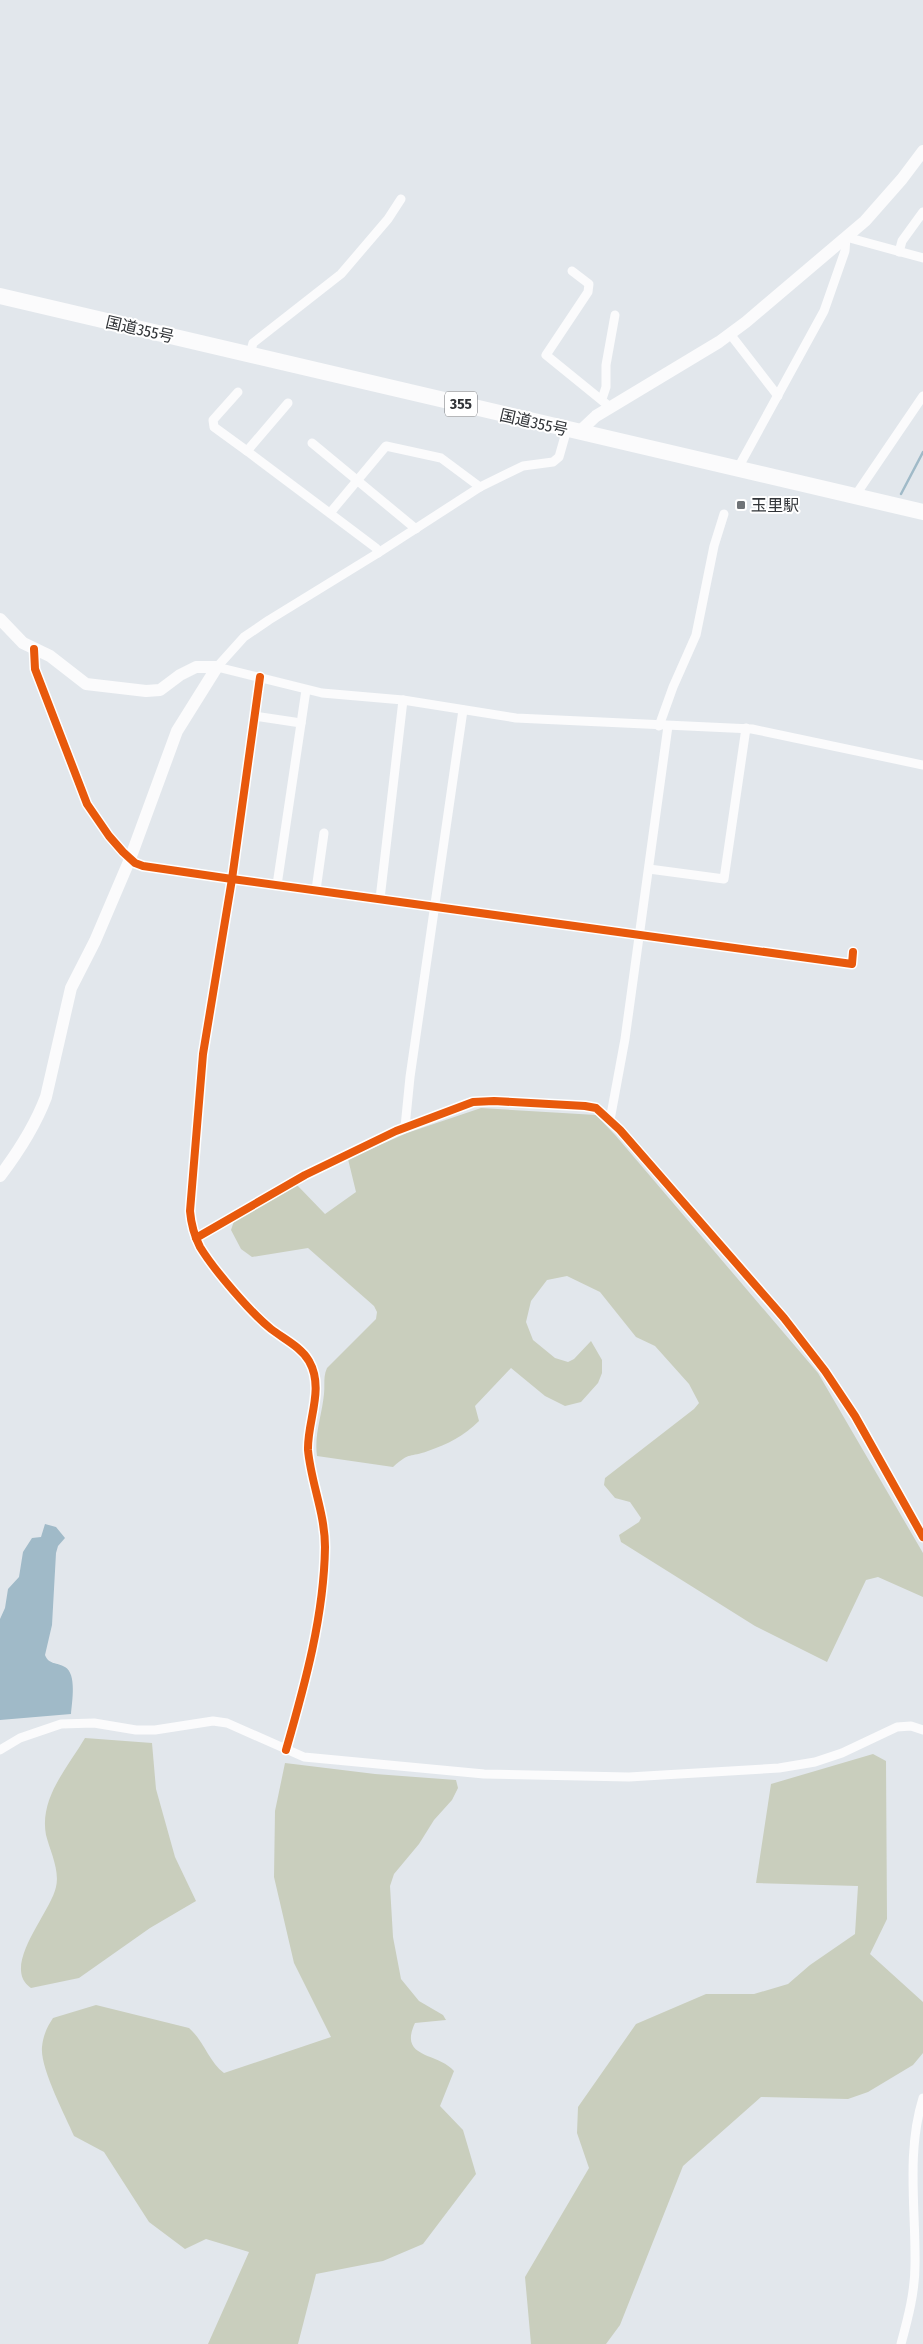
<svg xmlns="http://www.w3.org/2000/svg" width="923" height="2344" font-family="'Fira Sans Condensed','Noto Sans JP',sans-serif">
<rect width="100%" height="100%" fill="#e2e7ec"/>
<g fill="#c9cebd">
<path d="M481 1108 596 1115 616 1136 818 1373 923 1553V1597L878 1577 866 1580 827 1662 755 1626 621 1542 619 1535 639 1522 641 1518 630 1502 615 1498 604 1485 605 1478 694 1409 699 1403 689 1384 655 1346 636 1337 600 1292 567 1276 547 1280 531 1301 526 1322 533 1340 555 1358 568 1362 574 1359 591 1341 602 1360V1373L598 1383 581 1402 565 1406 545 1396 511 1368 475 1406 479 1421C464 1436 448 1444 428 1451 409 1458 411 1451 393 1467L317 1456C314 1435 322 1415 324 1394 325 1384 323 1377 327 1368L376 1319 377 1312 374 1306 308 1248 252 1257 241 1249 231 1230 234 1221 297 1185 325 1214 356 1192 348 1159 407 1133Z"/>
<path d="M85 1738 152 1743 156 1789 175 1857 196 1901 150 1928 79 1978 31 1988C0 1967 50 1914 56 1887 60 1870 50 1851 46 1835 39 1798 68 1767 85 1738Z"/>
<polygon points="873,1754 886,1761 887,1919 870,1954 923,2002 923,2053 913,2065 868,2092 848,2099 761,2097 683,2166 620,2325 606,2344 531,2344 525,2277 589,2168 577,2133 578,2107 636,2024 706,1994 754,1994 788,1984 810,1965 855,1934 858,1886 756,1883 771,1784"/>
<path d="M285 1763 375 1774 456 1780 458 1788 452 1800 434 1820 419 1844 394 1874 390 1886 393 1937 401 1979 419 2001 443 2015 446 2020 415 2023C398 2059 438 2052 454 2071L440 2106 463 2130 476 2174 423 2244 383 2261 316 2274 298 2344H208L249 2252 206 2239 185 2249 149 2222 104 2152 74 2136C65 2115 40 2068 42 2047 43 2036 47 2027 53 2018L96 2005 189 2028C204 2041 209 2062 224 2073L331 2037 294 1963 274 1877 275 1811Z"/>
</g>
<path fill="#a0bac8" d="M45 1524 56 1527 65 1538 58 1546 56 1553 52 1625 45 1655C49 1665 57 1662 65 1667 77 1674 72 1702 71 1714L0 1720V1619L5 1608 8 1589 19 1577 23 1552 32 1538 41 1537Z"/>
<g fill="none" stroke-linecap="round" stroke-linejoin="round">
<polyline stroke="#a0bac8" stroke-width="2.5" points="901,494 923,452"/>
<g stroke="#fbfbfc" stroke-width="9">
<polyline points="899,252 902,241 923,212"/>
<polyline points="572,271 589,284 588,292 546,355 610,407"/>
<polyline points="730,334 778,396"/>
<polyline points="250,354 253,343 341,274 388,219 401,199"/>
<polyline points="238,392 213,420 214,427 247,451"/>
<polyline points="602,399 606,387 606,365 615,315"/>
<polyline points="288,403 247,451 376,548 378,553"/>
<polyline points="567,429 559,457 553,462 523,466 480,487 378,553 269,620 244,637 217,667 322,693 403,700 516,718 752,729 923,765"/>
<polyline points="312,443 416,529"/>
<polyline points="738,468 824,311 845,251 846,237 923,258"/>
<polyline points="855,496 923,396"/>
<polyline points="330,513 386,446 441,458 480,487"/>
<polyline points="34,649 35,669 87,804 109,836 123,852 135,863 143,866 232,879 852,964 853,952"/>
<path d="M260 677 232 879 203 1054 190 1211C191 1223 194 1235 200 1247 214 1270 251 1313 271 1329 284 1339 301 1347 309 1361 325 1389 307 1421 308 1450 311 1483 325 1513 325 1547 324 1616 305 1684 286 1750"/>
<polyline points="254,716 301,723"/>
<polyline points="659,726 673,687 696,635 714,546 724,514"/>
<polyline points="649,869 724,879 746,728"/>
<polyline points="277,885 306,690"/>
<polyline points="316,890 324,833"/>
<polyline points="380,899 403,700"/>
<polyline points="610,1120 625,1039 668,726"/>
<polyline points="405,1127 410,1077 463,710"/>
<polyline points="196,1238 305,1175 396,1131 473,1102 494,1101 585,1106 596,1108 620,1130 784,1318 825,1371 855,1416 923,1537"/>
<polyline points="0,1750 20,1738 61,1724 94,1723 136,1730 155,1730 213,1721 227,1723 304,1757 484,1774 629,1777 779,1768 815,1762 842,1753 897,1727 911,1726 923,1730"/>
<path d="M901 2344C908 2318 915 2292 915 2265 916 2210 906 2152 923 2098"/>
</g>
<g stroke="#fbfbfc" stroke-width="12">
<polyline points="579,432 596,416 719,342 746,322 865,221 902,179 923,151"/>
<path d="M0 619 23 643 50 656 86 684 146 691 160 690 180 675 196 667H217L177 731 130 859 95 941 71 988 46 1097C35 1126 19 1151 0 1176"/>
</g>
<polyline stroke="#fbfbfc" stroke-width="16" points="0,296 923,512"/>
<g stroke="#fff" stroke-width="11">
<g id="cycleway">
<polyline points="34,649 35,669 87,804 109,836 123,852 135,863 143,866 232,879 852,964 853,952"/>
<path d="M260 677 232 879 203 1054 190 1211C191 1223 194 1235 200 1247 214 1270 251 1313 271 1329 284 1339 301 1347 309 1361 325 1389 307 1421 308 1450 311 1483 325 1513 325 1547 324 1616 305 1684 286 1750"/>
<polyline points="196,1238 305,1175 396,1131 473,1102 494,1101 585,1106 596,1108 620,1130 784,1318 825,1371 855,1416 923,1537"/>
</g>
</g>
<use href="#cycleway" stroke="#e8590c" stroke-width="8"/>
</g>
<rect fill="#6f7377" stroke="#fff" stroke-width="2" x="736" y="500" width="10" height="10" rx="2.5"/>
<g text-anchor="middle" stroke-width="4" stroke-linejoin="round" paint-order="stroke">
<rect fill="#fff" stroke="#6f7174" stroke-width="1" x="445" y="391.5" width="32" height="25" rx="4"/>
<g font-size="15" font-weight="bold" fill="#313438">
<text x="461" y="409">355</text>
</g>
<g font-size="16" fill="#313438" stroke="#fff">
<text transform="translate(140 329) rotate(13)" y="6">国道355号</text>
<text transform="translate(534 422) rotate(13)" y="6">国道355号</text>
</g>
<g font-size="16" fill="#313438" stroke="#fff" text-anchor="start">
<text x="751" y="511">玉里駅</text>
</g>
</g>
</svg>
